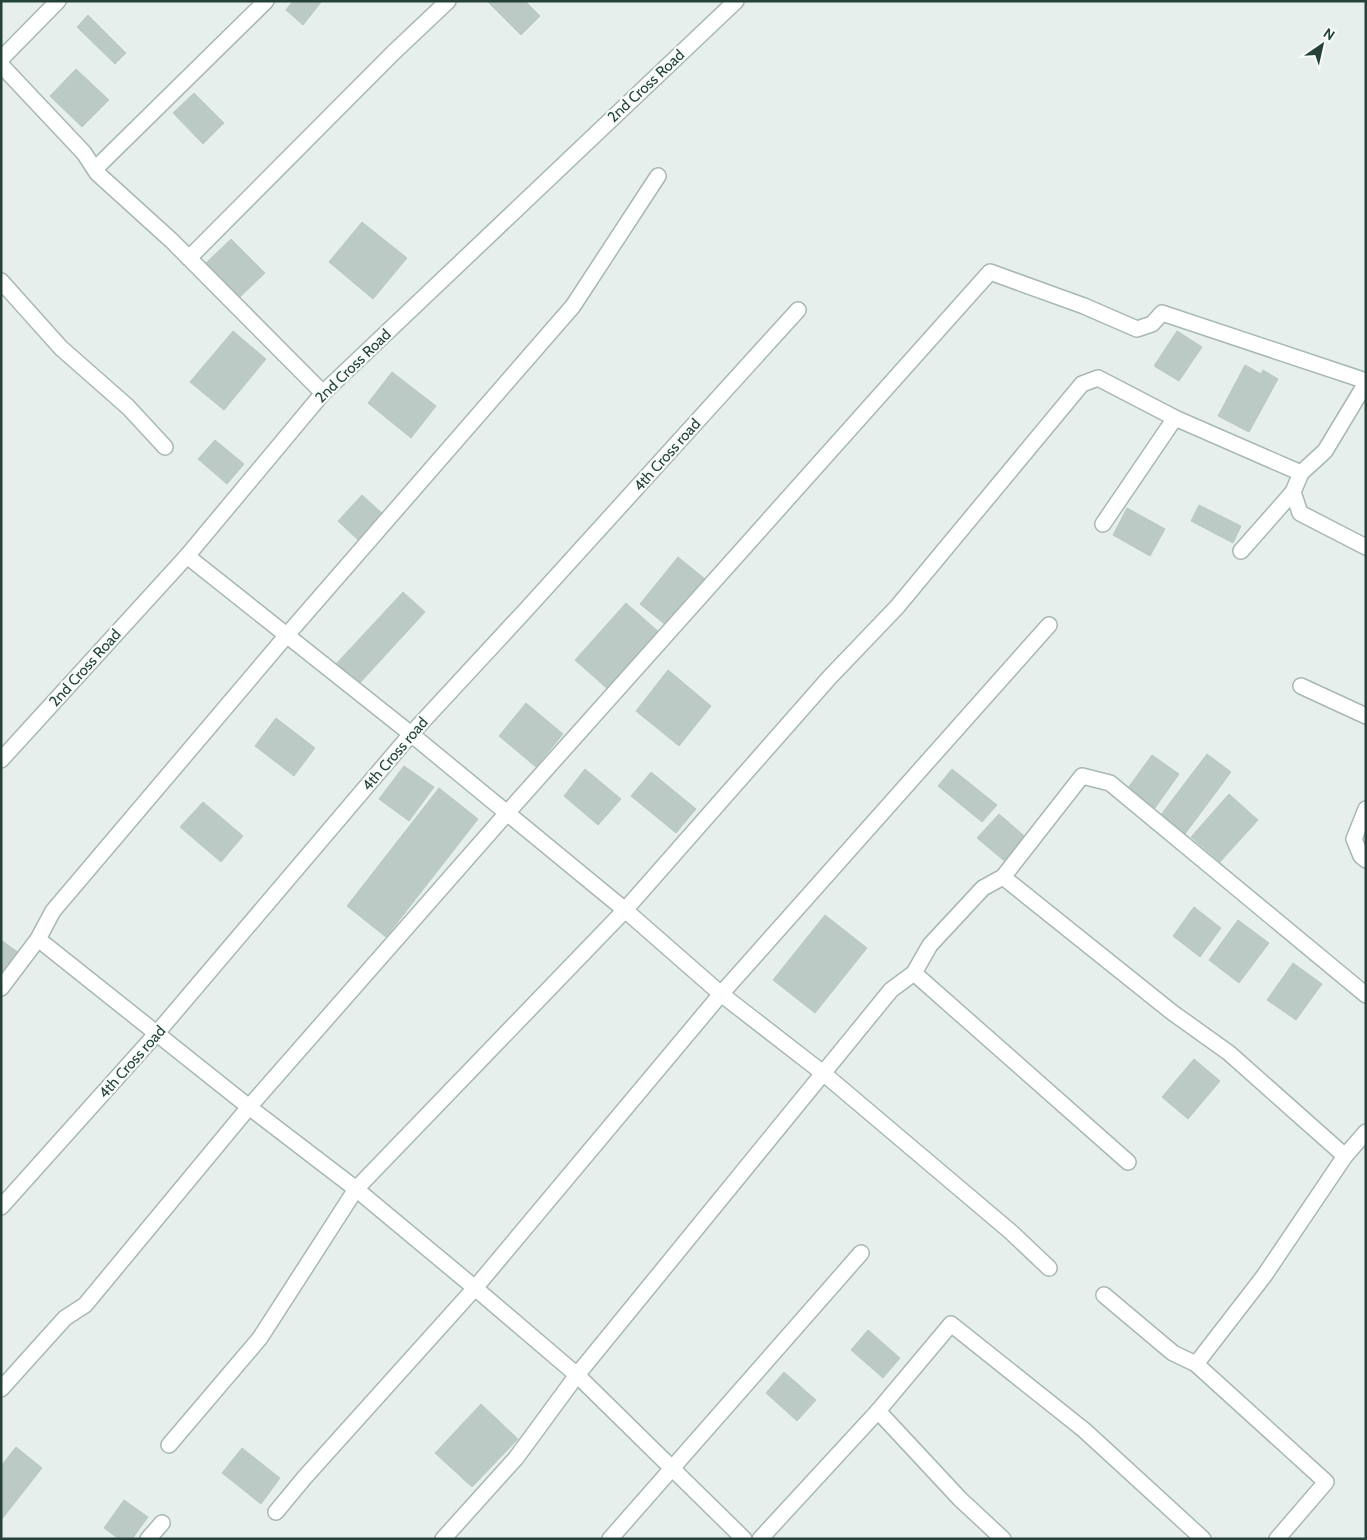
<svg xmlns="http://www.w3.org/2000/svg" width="1367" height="1540" font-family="Cabin,sans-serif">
<rect width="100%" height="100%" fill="#e6efeb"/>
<g fill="#bbcac4" stroke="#b8c9c2">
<polygon points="293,1 322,1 303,25 286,10"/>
<polygon points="487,1 525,1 540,16 521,35"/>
<polygon points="88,15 126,53 115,64 77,27"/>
<polygon points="76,69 109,100 82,127 50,96"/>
<polygon points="194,93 224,123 203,144 173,113"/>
<polygon points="362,222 407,258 373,299 329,262"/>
<polygon points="231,239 265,273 240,297 206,263"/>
<polygon points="233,331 266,359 224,410 190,382"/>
<polygon points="1177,331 1202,347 1179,381 1154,366"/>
<polygon points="1245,365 1261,374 1263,370 1278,379 1249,432 1218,416"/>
<polygon points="392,372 436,406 411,438 368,403"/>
<polygon points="215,440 244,464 227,484 198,459"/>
<polygon points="362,495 383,514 358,540 338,521"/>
<polygon points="1199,505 1241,526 1233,543 1191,521"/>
<polygon points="1127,508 1165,529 1150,556 1113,535"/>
<polygon points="678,557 705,579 667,626 640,604"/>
<polygon points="403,592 425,612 358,685 336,664"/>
<polygon points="626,603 661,634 610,691 575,660"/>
<polygon points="668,670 711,706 679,746 636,711"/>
<polygon points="526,703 563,734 536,767 499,736"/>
<polygon points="276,718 315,748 294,776 255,746"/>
<polygon points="1207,754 1231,772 1185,834 1160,816"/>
<polygon points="1152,755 1179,774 1155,808 1128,788"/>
<polygon points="404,766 434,787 409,821 379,799"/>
<polygon points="585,769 621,799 598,825 564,796"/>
<polygon points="952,769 997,805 982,822 938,786"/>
<polygon points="651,772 696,809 676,833 631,796"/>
<polygon points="439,788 478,819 386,937 347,906"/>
<polygon points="1229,794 1258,820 1220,862 1191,837"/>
<polygon points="203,802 243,836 221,862 180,827"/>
<polygon points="999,814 1029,840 1008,864 977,838"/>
<polygon points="1194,907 1221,928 1200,957 1173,936"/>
<polygon points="825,915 867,948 815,1013 773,980"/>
<polygon points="1238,920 1269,943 1239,983 1209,960"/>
<polygon points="1,940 19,953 1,977"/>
<polygon points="1293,963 1322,984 1296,1020 1267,1000"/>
<polygon points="1194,1059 1220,1081 1188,1119 1162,1097"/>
<polygon points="868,1330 900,1358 883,1378 851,1350"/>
<polygon points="784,1372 816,1400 797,1421 766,1393"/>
<polygon points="481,1404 518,1439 472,1487 435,1453"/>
<polygon points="16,1447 42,1468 2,1519 1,1466"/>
<polygon points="242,1448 280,1478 261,1504 222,1473"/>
<polygon points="124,1500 148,1517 132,1539 119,1539 104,1528"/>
</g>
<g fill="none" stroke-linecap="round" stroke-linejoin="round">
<g stroke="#a8b8b2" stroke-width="18">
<g id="minor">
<polyline points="1,59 58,1"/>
<polyline points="1,65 84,153 97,173 172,241 323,393"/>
<polyline points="95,169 266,1"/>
<polyline points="189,258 393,53 448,1"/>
<polyline points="1,281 61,348 128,407 165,447"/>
<polyline points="1301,473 1325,451 1366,383"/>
<polyline points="1103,524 1175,418 1301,473 1293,492 1300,513 1366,547"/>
<polyline points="1241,551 1293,492"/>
<polyline points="187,556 411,734 625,910 721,994 823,1073 1011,1232 1049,1268"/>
<polyline points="1301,686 1366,716"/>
<polyline points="1,760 187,556 323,393 736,1"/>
<polyline points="1366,809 1354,839 1361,856 1366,860"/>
<polyline points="1003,877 1173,1013 1229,1053 1345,1156"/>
<polyline points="38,939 249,1107 356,1189 475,1288 577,1375 744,1539"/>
<polyline points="914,973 1128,1162"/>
<polyline points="1,988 38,939 53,911 287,635 573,306 658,176"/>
<polyline points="1,1207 157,1033 411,734 524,612 798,310"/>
<polyline points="1104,1295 1173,1353 1196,1364"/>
<polyline points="1,1389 65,1318 85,1305 249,1107 507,813 990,272 1084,306 1137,329 1152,324 1162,313 1366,381"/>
<polyline points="878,1411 960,1499 1003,1539"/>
<polyline points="169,1445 260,1338 356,1189 625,910 829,678 897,607 1082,384 1098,378 1175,418"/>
<polyline points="276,1512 305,1477 475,1288 721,994 1049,625"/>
<polyline points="148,1539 162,1523"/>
<polyline points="443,1539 516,1458 577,1375 891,990 914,973 930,945 983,888 1003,877 1082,776 1110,783 1366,995"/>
<polyline points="610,1539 861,1253"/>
<polyline points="760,1539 878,1411 951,1324 1084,1430 1203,1539"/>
<polyline points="1277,1539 1326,1482 1196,1364 1264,1276 1345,1156 1366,1132"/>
</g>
</g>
<use href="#minor" stroke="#fff" stroke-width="15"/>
</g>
<g text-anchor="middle" stroke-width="4.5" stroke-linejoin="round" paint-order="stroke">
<g font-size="15" fill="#24423a" stroke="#f7fbf9">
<text transform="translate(646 86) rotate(-43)" y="5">2nd Cross Road</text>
<text transform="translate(353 366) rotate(-44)" y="5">2nd Cross Road</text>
<text transform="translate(667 455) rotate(-48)" y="5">4th Cross road</text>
<text transform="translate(85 668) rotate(-48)" y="5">2nd Cross Road</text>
<text transform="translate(395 754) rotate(-49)" y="5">4th Cross road</text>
<text transform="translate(132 1062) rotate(-48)" y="5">4th Cross road</text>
</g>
</g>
<rect width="1367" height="1540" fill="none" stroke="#24423a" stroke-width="5"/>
<g transform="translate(1322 45) rotate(34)" stroke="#f7fbf9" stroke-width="4" paint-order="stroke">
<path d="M0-4L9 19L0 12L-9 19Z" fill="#24423a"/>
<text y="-8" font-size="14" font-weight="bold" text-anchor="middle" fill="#24423a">N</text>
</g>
</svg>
